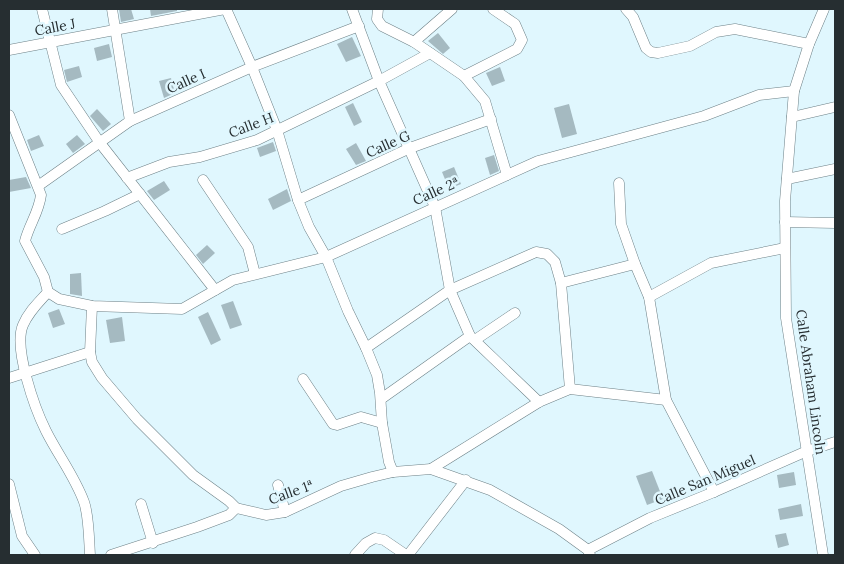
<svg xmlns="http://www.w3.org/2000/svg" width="844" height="564" font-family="Lora,serif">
<rect width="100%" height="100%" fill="#e0f7fe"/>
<g fill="#a5bac1">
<polygon points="119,9 131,9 134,19 121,22"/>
<polygon points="150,9 177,9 177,11 151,16"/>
<polygon points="438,33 450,48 443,54 428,41"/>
<polygon points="352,37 361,56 346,62 337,44"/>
<polygon points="109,44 112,57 97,61 94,48"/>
<polygon points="79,66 82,77 67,82 64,70"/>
<polygon points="500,67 505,81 492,86 486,73"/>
<polygon points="171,78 175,93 164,98 159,81"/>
<polygon points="353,103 362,122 354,126 345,107"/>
<polygon points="569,104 577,134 562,138 554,108"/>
<polygon points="97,109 111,124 103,131 90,116"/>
<polygon points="39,135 44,146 31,151 27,140"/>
<polygon points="77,135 85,144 73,153 66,144"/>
<polygon points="273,142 276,151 260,157 257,148"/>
<polygon points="356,143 366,161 356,165 346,149"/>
<polygon points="494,155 499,171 490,175 485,158"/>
<polygon points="454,167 461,184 449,189 442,172"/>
<polygon points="26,177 31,188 9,192 9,180"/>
<polygon points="164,181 170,190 154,200 147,191"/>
<polygon points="287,189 291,201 273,210 268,199"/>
<polygon points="207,245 215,253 203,264 196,255"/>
<polygon points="81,273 82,296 70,294 70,274"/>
<polygon points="233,301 242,325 230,329 221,305"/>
<polygon points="59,309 65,324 53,328 48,313"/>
<polygon points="208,312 221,340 211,345 198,317"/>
<polygon points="122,317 125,341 110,343 106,320"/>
<polygon points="652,471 663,499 647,505 636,476"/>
<polygon points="794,472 796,485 779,488 777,475"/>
<polygon points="801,504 803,516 780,520 778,509"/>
<polygon points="786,533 789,545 778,548 775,535"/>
</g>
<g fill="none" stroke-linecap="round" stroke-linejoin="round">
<g stroke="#6d8187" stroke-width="11">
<g id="street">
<polyline points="42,9 61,85 100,143 215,290"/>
<polyline points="112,9 130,121"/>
<polyline points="226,9 252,67 277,130 298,200 309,227 326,257 348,311 366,348 377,375 380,393 382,423 389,462 393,472"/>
<polyline points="352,9 379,81 435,207 450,290 470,336 539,402"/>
<polyline points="378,9 377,19 382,26 414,42 464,76 485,101 507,175"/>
<polyline points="626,9 633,17 646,48 651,52 658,53 690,46 716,32 735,29 809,44"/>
<polyline points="414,42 452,9"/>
<polyline points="9,50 225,9"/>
<polyline points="464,76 517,49 522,40 515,24 493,9"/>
<path d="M9 115 41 195C39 212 29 225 25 241L44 277 48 292 59 299 92 306 182 309 233 280 326 257 538 161 704 116 759 95 794 91"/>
<polyline points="792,117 835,107"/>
<polyline points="127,178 169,162 200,157 257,140 379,81 430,53"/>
<polyline points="787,179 835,169"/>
<polyline points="203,180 248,247 255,274"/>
<polyline points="619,183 621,224 635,264 649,297 666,400 714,492"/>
<polyline points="38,186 130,121 252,67 359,26"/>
<polyline points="298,200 410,148 491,119"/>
<polyline points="785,222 835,223"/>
<polyline points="62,229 105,211 140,194"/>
<polyline points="561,283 635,264"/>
<path d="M48 292C39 302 29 311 23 325 13 348 35 409 46 431 58 455 75 477 84 502 89 516 89 540 90 555"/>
<polyline points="649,297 711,263 785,248"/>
<polyline points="92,306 90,352 92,362 102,378 137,419 193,475 229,501 236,508 266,515 285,512 341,486 372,477 393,472 431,469 490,490 559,529 588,550 590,555"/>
<polyline points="475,340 515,313"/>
<polyline points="366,348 450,290 536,252 547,254 555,262 561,283 570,389"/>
<polyline points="9,378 90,352"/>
<polyline points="303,379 333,424 337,425 361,417 382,423"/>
<polyline points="381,399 470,336"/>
<polyline points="431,469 539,402 570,389 666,400"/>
<polyline points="9,484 22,536 35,555"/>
<polyline points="278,485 285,512"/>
<polyline points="141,504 153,543"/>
<polyline points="588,550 650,518 714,492 807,451 835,442"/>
<polyline points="111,555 197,527 229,515 236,508"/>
<polyline points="355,555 366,543 375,538 384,540 406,555"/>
<polyline points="408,555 466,480"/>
<polyline points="823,555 786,318 785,201 794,91 809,44 824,9"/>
</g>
</g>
<use href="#street" stroke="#fff" stroke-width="10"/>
</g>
<g text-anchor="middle" stroke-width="5" stroke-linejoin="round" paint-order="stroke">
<g font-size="14" fill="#262e31" stroke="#e0f7fe">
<text transform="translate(55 27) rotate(-11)" y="5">Calle J</text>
<text transform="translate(186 81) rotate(-24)" y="5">Calle I</text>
<text transform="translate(251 125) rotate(-21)" y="5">Calle H</text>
<text transform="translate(388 144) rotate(-24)" y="5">Calle G</text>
<text transform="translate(436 191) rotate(-24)" y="5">Calle 2ª</text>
<text transform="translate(811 382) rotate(82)" y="5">Calle Abraham Lincoln</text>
<text transform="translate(705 480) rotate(-23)" y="5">Calle San Miguel</text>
<text transform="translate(291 492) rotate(-20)" y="5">Calle 1ª</text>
</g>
</g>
<rect width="844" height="564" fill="none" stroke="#262e31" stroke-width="20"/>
</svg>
